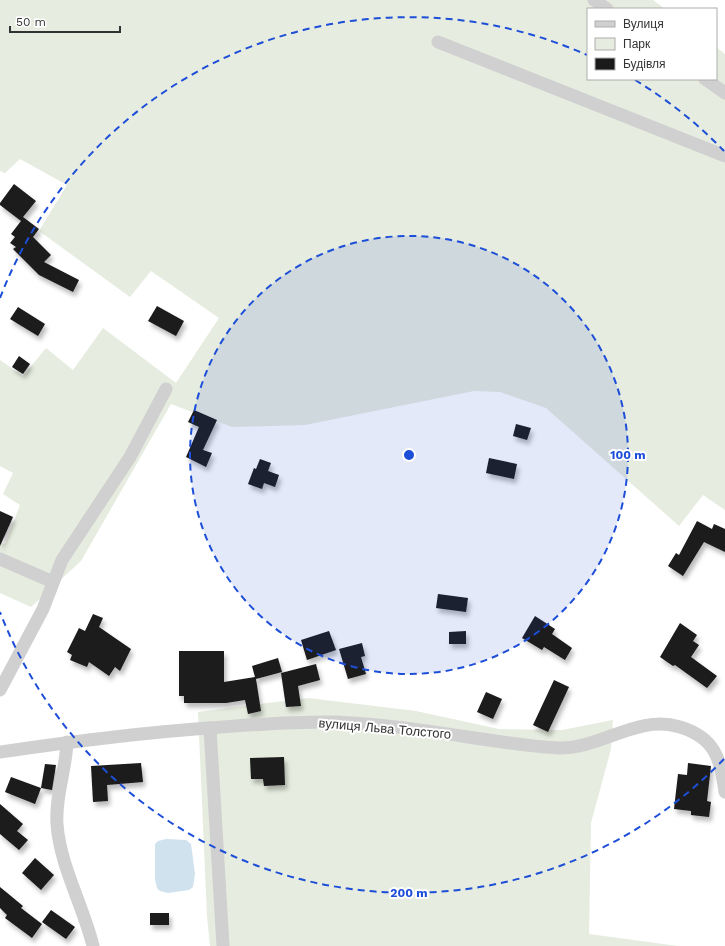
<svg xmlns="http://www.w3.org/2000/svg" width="725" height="946" font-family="'Work Sans',sans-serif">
<defs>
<filter id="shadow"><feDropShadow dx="2.5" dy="4.5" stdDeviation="2" flood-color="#0004"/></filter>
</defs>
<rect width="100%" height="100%" fill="#fff"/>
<g fill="#e6ecdf">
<polygon points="0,0 653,0 665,9 588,9 588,79 716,79 716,47 725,54 725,510 703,495 679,526 546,408 500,392 474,391 305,425 232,427 171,404 81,561 31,607 0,593 0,543 5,544 20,505 3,494 13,473 0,466 0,360 23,376 46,348 73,370 103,328 176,383 219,318 151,271 130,297 39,231 67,185 20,159 5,173 0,171"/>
<polygon points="308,698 416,711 499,729 562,730 613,720 611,749 591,823 589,934 678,946 210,946 207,916 198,712"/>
</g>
<polygon fill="#cfe2ee" points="166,839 186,840 191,844 195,874 193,887 189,890 168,893 160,891 157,888 155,879 155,844 158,841"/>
<g fill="#1a1a1a" filter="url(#shadow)">
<polygon points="14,184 36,201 23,217 39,229 33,237 51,255 44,262 79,280 73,292 39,275 13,249 16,247 10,243 15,237 11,234 21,221 0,205 0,203"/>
<polygon points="157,306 184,321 176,336 148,321"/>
<polygon points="18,307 45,324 38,336 10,319"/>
<polygon points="19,356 30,364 23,374 12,367"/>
<polygon points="194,410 217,420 203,450 212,453 206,467 186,457 199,427 188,422"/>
<polygon points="516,424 531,428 527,440 513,436"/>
<polygon points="489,458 517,464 514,479 486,473"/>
<polygon points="260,459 271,463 268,471 279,475 275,487 264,483 262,489 248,484 254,468 256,469"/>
<polygon points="0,511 13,517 0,546"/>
<polygon points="697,521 712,529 714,524 725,529 725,552 704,542 683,576 668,566 676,553 679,555"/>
<polygon points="438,594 468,598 466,612 436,608"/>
<polygon points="93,614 103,618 99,627 131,649 120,671 115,667 109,676 89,662 87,667 70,660 72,655 67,652 79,628 85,631"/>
<polygon points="535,616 555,629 552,634 572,648 565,660 544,647 542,650 522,638"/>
<polygon points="680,623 697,635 693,641 699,645 691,657 717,676 707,688 675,665 673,666 660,657"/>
<polygon points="329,631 336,650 307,660 301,640"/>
<polygon points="466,631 466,644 449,644 449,632"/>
<polygon points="362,643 365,656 361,657 366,674 348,679 339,649"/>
<polygon points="179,651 224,651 224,682 255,677 252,666 278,658 282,672 256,679 261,711 248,714 245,700 226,703 184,703 184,696 179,696"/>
<polygon points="316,664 320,680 298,686 301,706 286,707 281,673"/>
<polygon points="554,680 569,687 548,732 533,725"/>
<polygon points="486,692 502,699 493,719 477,712"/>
<polygon points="284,757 285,785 264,786 263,779 251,779 250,758"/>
<polygon points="141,763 143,782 107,785 108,801 93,802 91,766"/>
<polygon points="688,763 711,766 707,801 711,802 709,817 691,815 691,811 674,809 678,774 687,775"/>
<polygon points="45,764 56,765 52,790 41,788"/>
<polygon points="11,777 41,788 35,804 5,792"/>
<polygon points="0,804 23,824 17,831 28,840 19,850 0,834"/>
<polygon points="35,858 54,875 41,890 22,873"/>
<polygon points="0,887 23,906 21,908 42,924 32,938 5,918 7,915 0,908"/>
<polygon points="51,910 75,927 66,939 42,922"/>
<rect x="150" y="913" width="19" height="12"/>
</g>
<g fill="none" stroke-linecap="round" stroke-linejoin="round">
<g stroke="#d0d0d0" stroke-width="13">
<polyline points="594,0 607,9"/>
<polyline points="438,42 725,156"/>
<polyline points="705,79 725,93"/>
<polyline points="0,559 53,582"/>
<polyline points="0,690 43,609 62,560 130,457 166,389"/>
<polyline points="210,728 223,946"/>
<path d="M67 742C66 770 55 797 57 824 60 866 83 905 93 946"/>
<path d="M0 752C69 742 138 733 208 728 251 725 293 721 336 722 383 724 429 731 475 738 503 742 532 747 560 748 602 748 638 714 680 727 716 738 720 759 725 792"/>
</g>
</g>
<circle cx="409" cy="455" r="219" fill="#1d4ed8" fill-opacity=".12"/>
<g fill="none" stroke="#1d4ed8" stroke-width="2" stroke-dasharray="7 5">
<circle cx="409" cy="455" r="219"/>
<path d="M724 759A438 438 0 0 1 0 612M0 298A438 438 0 0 1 587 55M635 80A438 438 0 0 1 724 151"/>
</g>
<g text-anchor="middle" stroke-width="4" stroke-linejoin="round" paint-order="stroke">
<g font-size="13" fill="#333" stroke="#fff">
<text transform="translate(385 728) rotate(5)" y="5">вулиця Льва Толстого</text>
</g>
</g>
<circle cx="409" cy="455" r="6" fill="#1d4ed8" stroke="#fff" stroke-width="2"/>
<g font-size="12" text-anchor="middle" font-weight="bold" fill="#1d4ed8" stroke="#fff" stroke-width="4" stroke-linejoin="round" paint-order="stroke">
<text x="628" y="459">100 m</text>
<text x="409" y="897">200 m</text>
</g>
<rect x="587" y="8" width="130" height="72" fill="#ffffff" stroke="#adadad"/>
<rect x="595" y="21" width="20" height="6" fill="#d0d0d0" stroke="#adadad"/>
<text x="623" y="28" font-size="12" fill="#333333">Вулиця</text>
<rect x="595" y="38" width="20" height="12" fill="#e6ecdf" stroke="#adadad"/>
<text x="623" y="48" font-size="12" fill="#333333">Парк</text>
<rect x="595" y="58" width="20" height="12" fill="#1a1a1a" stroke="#adadad"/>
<text x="623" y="68" font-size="12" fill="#333333">Будівля</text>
<path d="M10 26v6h110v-6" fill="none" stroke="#333333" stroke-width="2"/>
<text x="16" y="26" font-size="12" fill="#333333" stroke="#ffffff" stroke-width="3" paint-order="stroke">50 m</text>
</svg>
